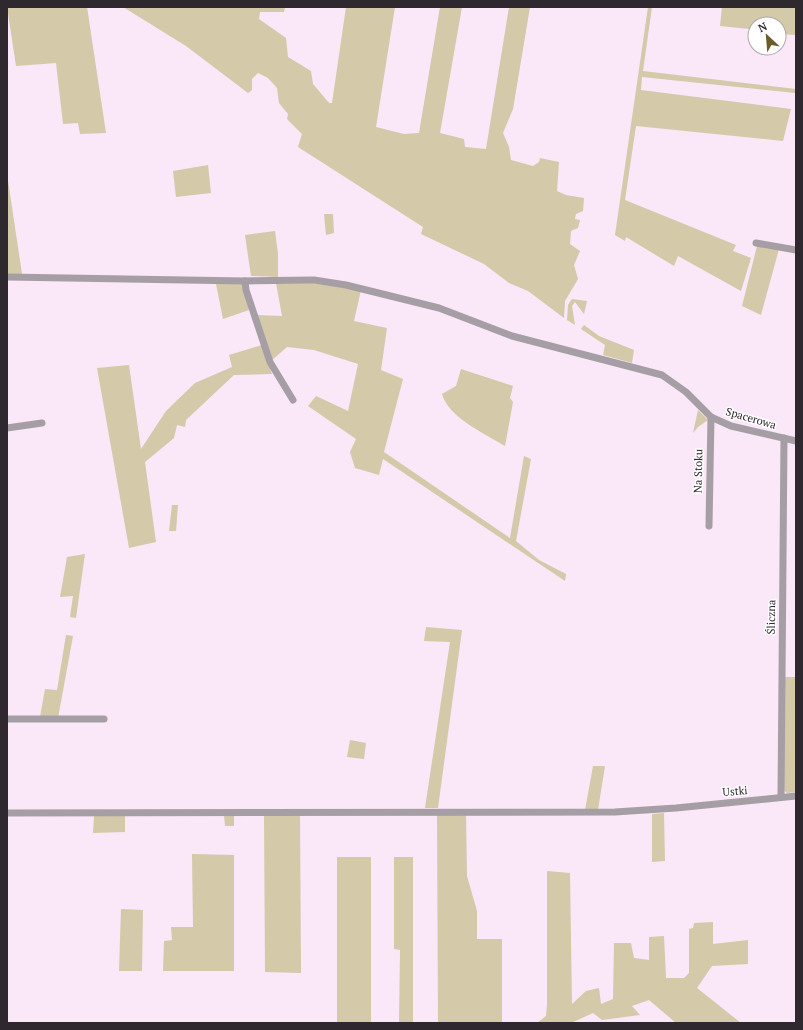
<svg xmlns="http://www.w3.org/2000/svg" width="803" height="1030" font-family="'PT Serif',serif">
<rect width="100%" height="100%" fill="#fae7f7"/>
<g fill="#d4c9a9">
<polygon points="7,7 87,7 106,133 80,134 78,123 63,124 56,63 16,66"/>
<polygon points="123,7 285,7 284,12 260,12 259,19 286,38 288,57 311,71 313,84 329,103 332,103 346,7 395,7 376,127 404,134 419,133 440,7 462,7 440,133 464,139 465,147 486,149 509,7 530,7 513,109 503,133 509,147 511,160 533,166 539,162 540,158 559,162 557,191 566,195 584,198 583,211 576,214 575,219 580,220 578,228 571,231 570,244 580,251 574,265 578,279 565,301 564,318 528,291 509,283 484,264 421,234 423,227 298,147 302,134 287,119 288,114 279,103 277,88 268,78 258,73 252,79 252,90 248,93 186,46"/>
<polygon points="648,7 652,7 643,71 796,89 795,93 642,77 641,90 791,109 783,141 636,126 625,200 736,245 733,251 751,258 741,291 678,256 674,266 626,237 625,241 615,235"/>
<polygon points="722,7 796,7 796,35 779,34 779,24 755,24 755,31 749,29 720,26"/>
<polygon points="208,165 211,193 176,197 173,171"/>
<polygon points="7,174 22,274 7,274"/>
<polygon points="324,214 333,214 334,233 326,235"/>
<polygon points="275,231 278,254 278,277 251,276 245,235"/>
<polygon points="757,246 779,249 761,315 742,306"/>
<polygon points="276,283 317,284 361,290 354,321 387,328 381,370 403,379 384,452 510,538 524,456 531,459 516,541 539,560 566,574 565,581 383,459 379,475 355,468 350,452 356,439 308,406 316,396 348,411 358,364 314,350 287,347 271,361 256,315 282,316"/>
<polygon points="216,284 242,284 249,310 223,319"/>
<polygon points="572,299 587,301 584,314 575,302 572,306 575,325 567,320 568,305"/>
<polygon points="584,325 599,336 634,350 632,363 603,355 605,345 581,329"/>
<polygon points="262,345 272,374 234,375 186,420 185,427 177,425 174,438 145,462 156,542 129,548 97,368 129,365 141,449 166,411 195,383 232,367 229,355"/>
<path d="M461 369 513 386 510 398 513 402 505 446C485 434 448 417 442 394L456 386Z"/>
<polygon points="698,410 708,420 698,427 693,433"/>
<polygon points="172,505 178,505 176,531 169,531"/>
<polygon points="85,554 76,618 70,617 73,596 60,597 67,557"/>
<polygon points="426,627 462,630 438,808 425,808 450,642 424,641"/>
<polygon points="66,635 73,636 58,718 40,717 45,689 57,690"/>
<polygon points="783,677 796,677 796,792 787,793 782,789"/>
<polygon points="350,740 366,743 364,759 347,757"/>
<polygon points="593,766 605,766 598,810 585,810"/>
<polygon points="664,813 665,861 652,862 652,814"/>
<polygon points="437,814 466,814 467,876 477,911 477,939 502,939 502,1023 438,1023"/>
<polygon points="224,815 234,815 234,826 225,826"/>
<polygon points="264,815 300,816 301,973 265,972"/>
<polygon points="94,816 125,816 125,832 93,833"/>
<polygon points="192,854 234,855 234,971 163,971 164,941 172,940 171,927 193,927"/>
<rect x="337" y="857" width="34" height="166"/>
<polygon points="394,857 413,857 413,1023 399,1023 400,950 394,949"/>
<polygon points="547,871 570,873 572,1004 586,991 599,988 601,1004 613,999 614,943 631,943 634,958 649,960 649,937 664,936 666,978 684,978 689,973 689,929 693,928 694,923 713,922 713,944 748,940 748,964 712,966 697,988 741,1023 676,1023 649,1000 632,1006 640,1015 602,1020 593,1013 571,1023 537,1023 546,1016 547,1005"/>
<polygon points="121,909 143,910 142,971 119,971"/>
</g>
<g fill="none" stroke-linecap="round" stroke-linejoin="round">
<g stroke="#a69ea5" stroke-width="7">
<polyline points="756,243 796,250"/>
<polyline points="7,277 245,281 314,280 346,285 439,308 512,336 662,375 686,392 711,417 731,426 796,441"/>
<polyline points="245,281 246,290 270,362 293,400"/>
<polyline points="7,428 42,423"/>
<polyline points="709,526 711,417"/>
<polyline points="7,719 104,719"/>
<polyline points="781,797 784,438"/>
<polyline points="7,813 615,812 676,808 796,796"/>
</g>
</g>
<g text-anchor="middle" stroke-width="3" stroke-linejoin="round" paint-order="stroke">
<g font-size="11" fill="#2f282e" stroke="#fff">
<text transform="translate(751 418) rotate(16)" y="4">Spacerowa</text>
<text transform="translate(698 471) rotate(-89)" y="4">Na Stoku</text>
<text transform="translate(771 617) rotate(-89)" y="4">Śliczna</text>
<text transform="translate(735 791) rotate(-5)" y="4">Ustki</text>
</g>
</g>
<rect width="803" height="1030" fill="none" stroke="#2f282e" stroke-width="16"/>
<g transform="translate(767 36) rotate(334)"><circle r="19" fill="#ffffff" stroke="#aca9ab"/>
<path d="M0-3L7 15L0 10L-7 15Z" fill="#6c5c29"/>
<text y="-6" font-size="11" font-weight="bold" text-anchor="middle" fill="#2f282e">N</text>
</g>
</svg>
